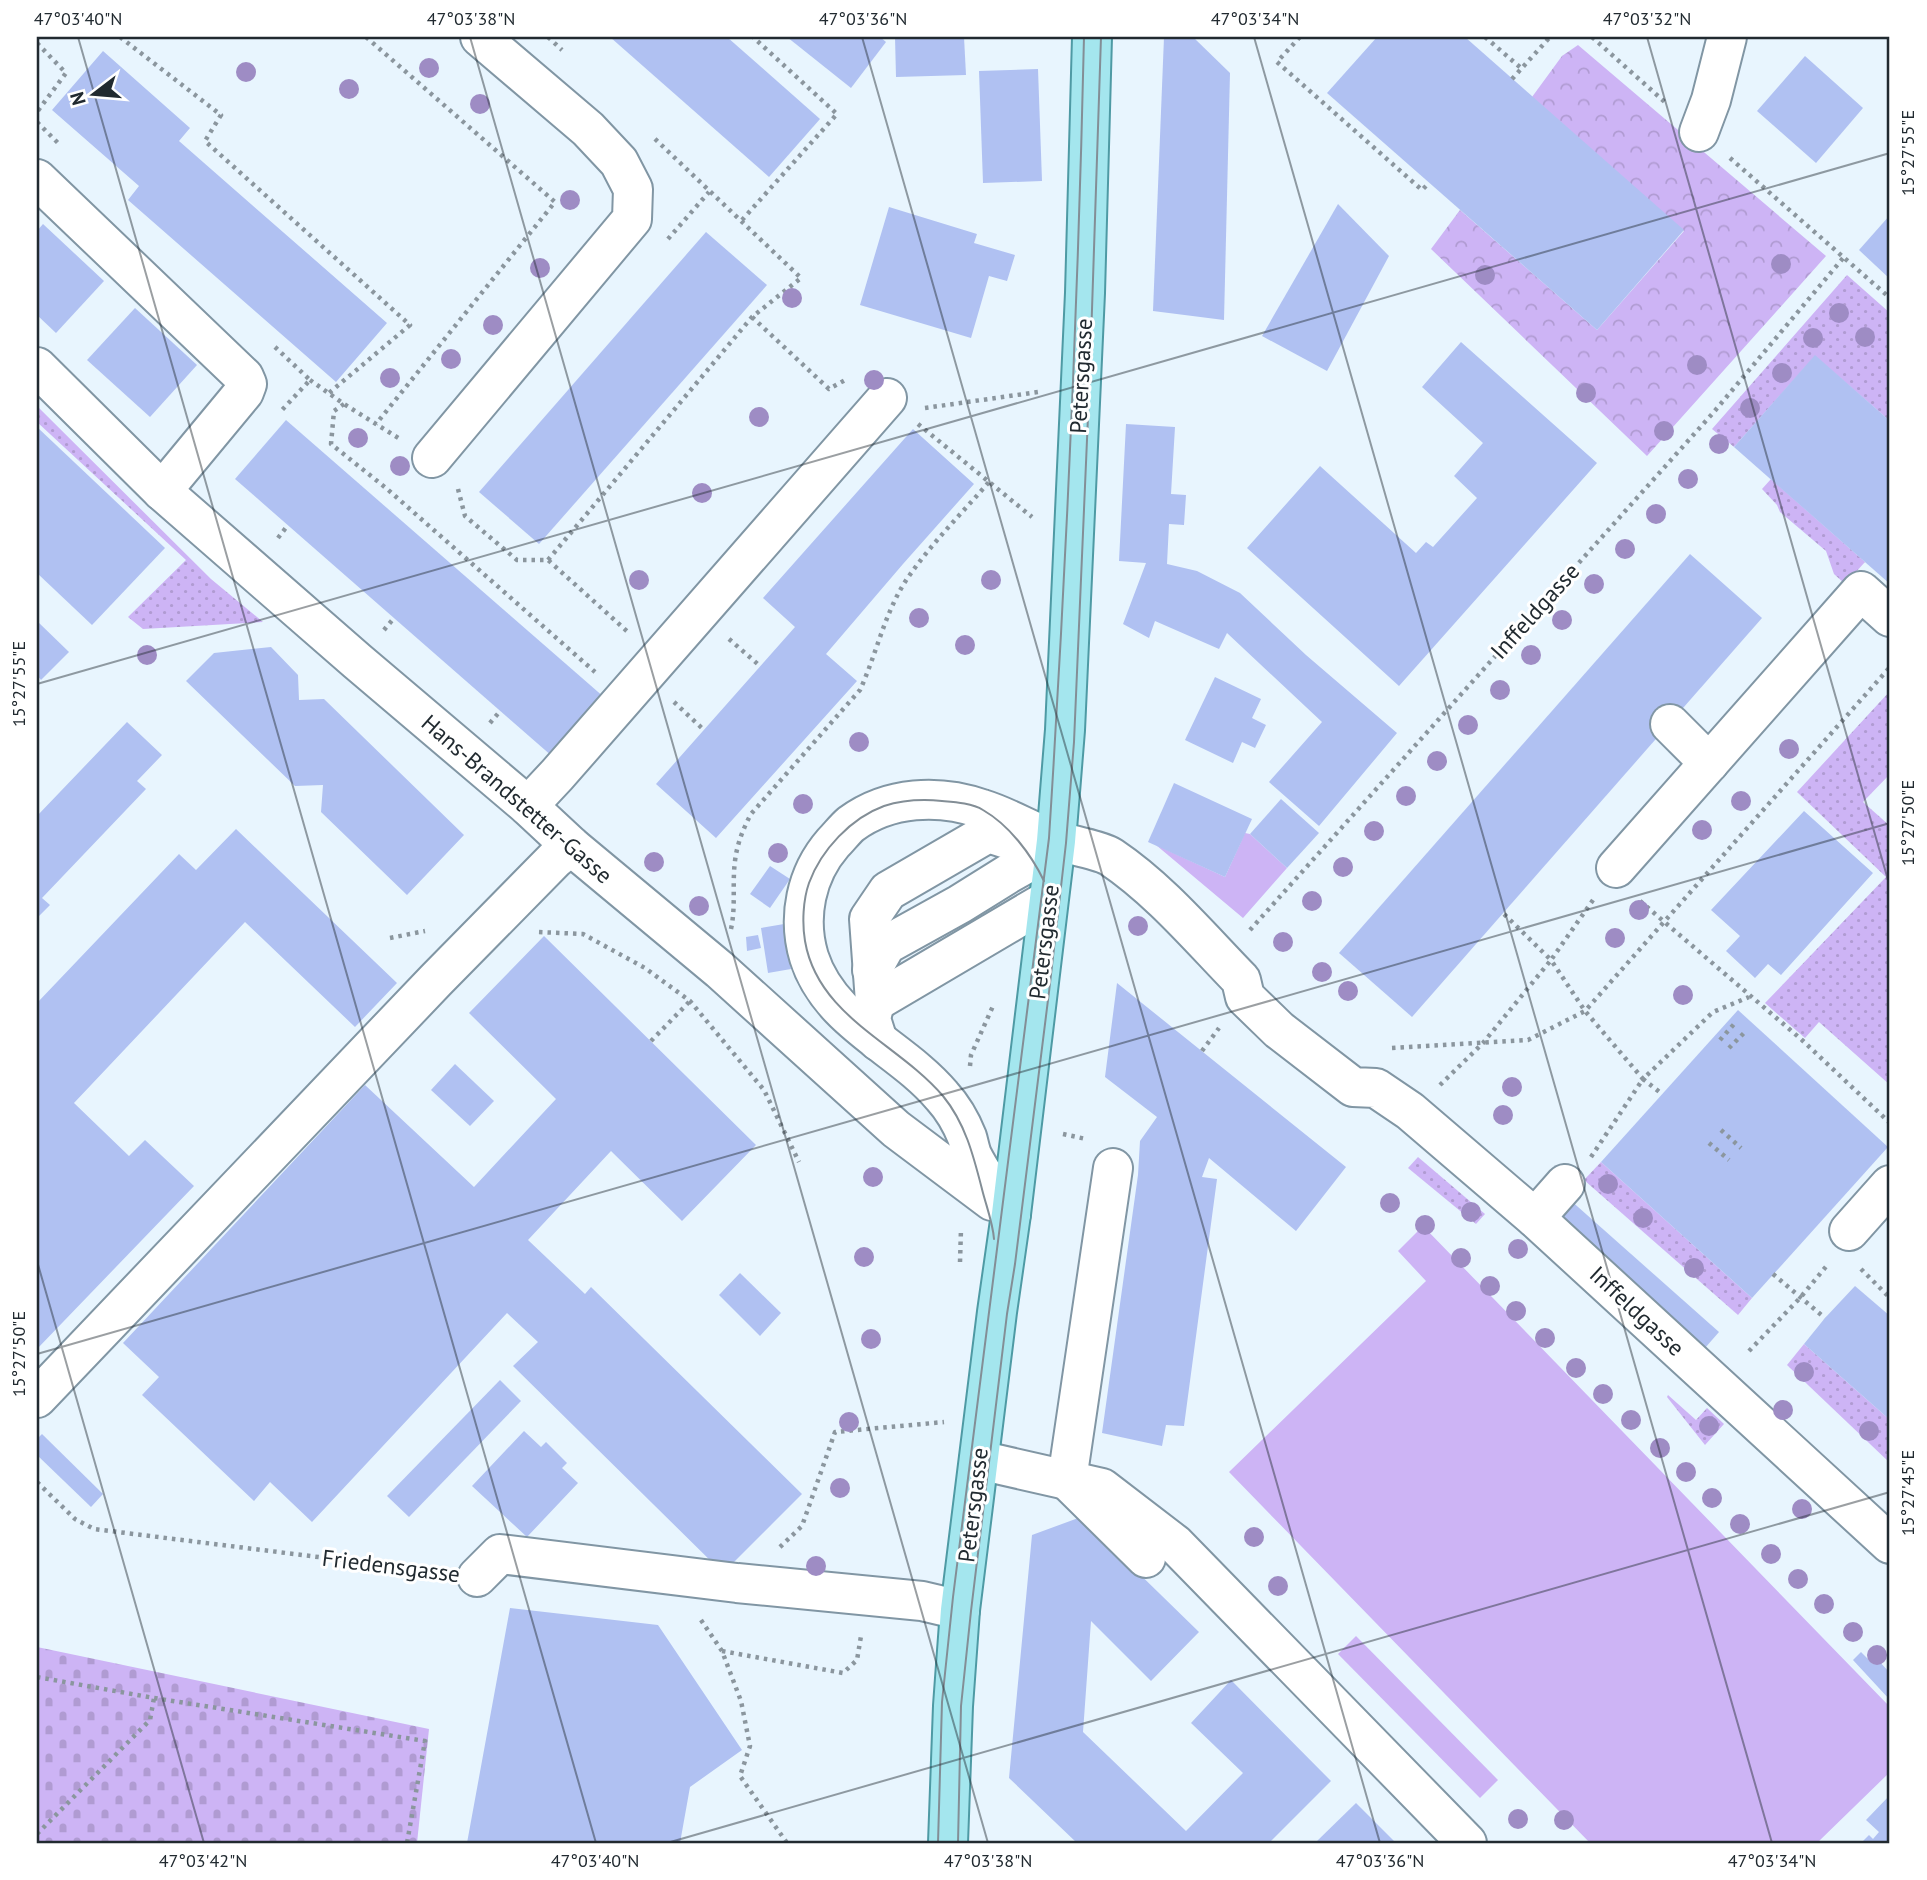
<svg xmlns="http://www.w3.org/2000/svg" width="1927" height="1880" font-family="'PT Sans',sans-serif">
<defs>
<pattern id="grass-dots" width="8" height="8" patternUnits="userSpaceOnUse" patternTransform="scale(1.75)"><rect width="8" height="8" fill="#cdb4f5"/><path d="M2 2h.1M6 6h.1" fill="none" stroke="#b09bd2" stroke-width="1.8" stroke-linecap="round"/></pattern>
<pattern id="cemetery-stones" width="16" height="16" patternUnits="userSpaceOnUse" patternTransform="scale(1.75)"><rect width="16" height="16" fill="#cdb4f5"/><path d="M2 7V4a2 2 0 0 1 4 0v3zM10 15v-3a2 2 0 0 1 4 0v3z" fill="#b09bd2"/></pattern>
<pattern id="park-crowns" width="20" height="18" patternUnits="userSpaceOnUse" patternTransform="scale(1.75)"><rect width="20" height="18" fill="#cdb4f5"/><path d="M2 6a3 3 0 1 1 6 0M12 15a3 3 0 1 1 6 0" fill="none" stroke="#b09bd2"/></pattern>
</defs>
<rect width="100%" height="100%" fill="#e8f5fe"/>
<g fill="url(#grass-dots)">
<polygon points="1847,275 1890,313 1890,421 1815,356 1734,447 1712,429"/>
<polygon points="37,406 211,579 263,622 143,629 128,617 186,560 37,422"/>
<polygon points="1771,479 1865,562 1845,584 1834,574 1826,551 1780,512 1777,505 1762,489"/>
<polygon points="1890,691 1890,774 1863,802 1890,826 1890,1085 1819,1022 1805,1038 1765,1003 1886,877 1797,792"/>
<polygon points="1418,1157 1485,1214 1476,1224 1408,1168"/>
<polygon points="1601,1162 1752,1298 1738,1315 1584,1180"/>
<polygon points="1804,1344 1890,1420 1890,1463 1787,1365"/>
<polygon points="1668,1395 1696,1420 1707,1408 1724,1424 1705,1445 1667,1397"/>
</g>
<polygon fill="url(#cemetery-stones)" points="37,1647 429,1729 417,1843 37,1843"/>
<polygon fill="url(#park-crowns)" points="1578,45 1826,256 1647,456 1431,249 1460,210 1597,330 1684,231 1532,97 1562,56"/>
<g fill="#cdb4f5">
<polygon points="1245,833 1250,834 1287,868 1243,918 1156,845 1225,877"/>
<polygon points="1423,1226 1890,1707 1890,1772 1817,1843 1590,1843 1229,1472 1426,1281 1398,1251"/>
<polygon points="1356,1636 1498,1780 1480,1798 1338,1654"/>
</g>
<g fill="#b0c1f2">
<polygon points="610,37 727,37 820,119 769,177"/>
<polygon points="787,37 880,37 886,42 851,88"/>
<polygon points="895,37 964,37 966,75 896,77"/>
<polygon points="1164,37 1193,37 1230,73 1224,320 1153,311"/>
<polygon points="1377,37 1465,37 1684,230 1597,330 1327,93"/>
<polygon points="103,51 190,128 179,141 387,323 336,382 128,200 139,186 52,110"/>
<polygon points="1805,56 1863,108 1816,163 1757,111"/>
<polygon points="1038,69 1042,181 983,183 979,71"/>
<polygon points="1338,204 1389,256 1327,371 1262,336"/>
<polygon points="889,207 977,234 974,243 1015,255 1007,281 989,276 971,338 860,305"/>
<polygon points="1890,215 1890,279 1859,250"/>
<polygon points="43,224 104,281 56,333 37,315 37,231"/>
<polygon points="706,232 767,285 539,544 479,492"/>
<polygon points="135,308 197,365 150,417 87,360"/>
<polygon points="1461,342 1597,463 1399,686 1247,548 1320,466 1416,553 1426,542 1433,547 1477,498 1454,476 1483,443 1422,387"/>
<polygon points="1815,355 1890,421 1890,584 1734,447"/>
<polygon points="286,420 605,698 553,757 235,479"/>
<polygon points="1126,424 1175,427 1171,494 1186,495 1184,525 1169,524 1167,564 1197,571 1240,593 1306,655 1397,733 1319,826 1269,782 1322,722 1227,633 1219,649 1155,621 1149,638 1123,624 1146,563 1119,561"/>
<polygon points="37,427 165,548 92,625 37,573"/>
<polygon points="913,429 974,484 903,564 826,654 857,681 716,838 656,784 795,627 763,598"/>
<polygon points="1690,554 1762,618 1412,1017 1339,953"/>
<polygon points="37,621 69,652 41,680 37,675"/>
<polygon points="271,647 298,675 299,700 324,699 464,835 407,895 321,812 323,785 295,786 186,681 214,653"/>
<polygon points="1215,677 1261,699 1252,718 1266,725 1255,748 1242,742 1233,763 1185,740"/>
<polygon points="127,722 162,755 137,781 146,789 42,898 50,905 37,918 37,816"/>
<polygon points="1174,783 1252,819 1225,877 1148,842"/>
<polygon points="1281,799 1319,833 1287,868 1250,834"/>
<polygon points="1804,811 1873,873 1781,975 1768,964 1755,978 1726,951 1740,936 1711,910"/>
<polygon points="236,829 397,983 355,1027 245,922 74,1103 129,1156 145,1140 194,1186 37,1349 37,1003 179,854 196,870"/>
<polygon points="770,866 790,879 770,908 750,894"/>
<polygon points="784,924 791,969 768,973 761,928"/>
<polygon points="758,935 761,948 747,951 746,937"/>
<polygon points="544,936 756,1145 682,1221 611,1151 528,1240 585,1294 591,1287 802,1494 723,1573 513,1366 538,1342 507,1313 312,1522 270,1482 254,1501 142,1395 159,1377 123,1343 365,1085 474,1187 556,1099 469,1013"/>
<polygon points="1117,983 1346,1167 1296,1231 1209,1158 1202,1177 1217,1179 1184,1426 1166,1425 1162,1446 1102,1433 1138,1175 1140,1141 1157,1117 1105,1077"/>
<polygon points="1738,1010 1888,1147 1752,1298 1601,1162"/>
<polygon points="455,1064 494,1101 470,1126 431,1090"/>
<polygon points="1560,1191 1719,1332 1705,1348 1546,1207"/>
<polygon points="740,1273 781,1313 760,1336 719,1295"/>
<polygon points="1855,1286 1890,1316 1890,1420 1804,1344 1825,1318"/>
<polygon points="500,1380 521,1401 409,1517 387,1496"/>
<polygon points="524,1431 541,1447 546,1442 567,1463 562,1468 578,1483 527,1537 472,1486"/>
<polygon points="42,1434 103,1494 91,1507 37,1455 37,1439"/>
<polygon points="1081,1517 1199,1632 1151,1681 1091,1621 1083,1732 1186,1831 1243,1773 1191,1723 1231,1680 1331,1781 1269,1843 1077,1843 1009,1778 1032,1535"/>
<polygon points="510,1608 658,1625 742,1750 690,1787 680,1843 467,1843"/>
<polygon points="1861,1652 1873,1664 1878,1660 1890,1673 1890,1700 1853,1660"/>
<polygon points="1890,1795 1890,1843 1861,1843 1869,1835 1873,1839 1879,1832 1866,1820"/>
<polygon points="1356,1803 1396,1843 1315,1843"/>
</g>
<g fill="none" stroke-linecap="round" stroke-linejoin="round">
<g stroke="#8196a4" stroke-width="42">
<g id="minor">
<polyline points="1699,132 1711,100 1727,37"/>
<polyline points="37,179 244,377 247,384 244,392 162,491"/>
<polyline points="37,367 162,491 357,661 528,806 571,846 720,970 896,1129 992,1201"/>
<polyline points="432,458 632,219 633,189 619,162 588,129 480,37"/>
<polyline points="1670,724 1709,763"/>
<polyline points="528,806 557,775 887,398"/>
<polyline points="1616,868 1861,591 1890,617"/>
<polyline points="872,970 886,945 960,904 1008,874 1033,860 1054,854"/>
<polyline points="875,1002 1048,900"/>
<polyline points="878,1041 871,1019 875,1002 869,919 888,891 988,833 1029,846"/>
<polyline points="1113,1168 1067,1480 1146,1558"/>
<path d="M1011 1214C998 1196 983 1177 973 1157 970 1151 969 1143 967 1137 961 1122 953 1108 942 1096 901 1047 830 1023 809 957 797 917 806 874 833 843 839 837 845 829 851 824 889 796 939 794 982 809 1008 817 1030 831 1055 840 1069 845 1100 850 1111 857 1160 890 1200 938 1241 980L1245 997 1279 1030 1353 1087 1376 1088 1410 1111 1535 1218 1890 1544"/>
<polyline points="1535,1218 1565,1184"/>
<polyline points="1849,1231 1890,1185"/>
<polyline points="37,1398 436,980 555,859 571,846"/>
<polyline points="979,1460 1102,1488 1175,1544 1467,1843"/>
<polyline points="477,1577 500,1554 737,1583 922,1601 960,1610"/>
</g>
</g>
<g stroke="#4e9aa4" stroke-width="42">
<polyline id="major" points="948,1843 953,1706 960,1610 997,1312 1011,1214 1056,841 1065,730 1085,293 1092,37"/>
</g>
<g stroke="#8b969e" stroke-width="4.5" stroke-dasharray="3.5 5" stroke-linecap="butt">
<polyline points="120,37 221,115 205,141 410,325 329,393"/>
<polyline points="366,37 555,202 376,424"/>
<polyline points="548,37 562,50"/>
<polyline points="1300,37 1277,62 1422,190 1429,183"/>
<polyline points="1485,37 1521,68"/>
<polyline points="1592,37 1667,104"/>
<polyline points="37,43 66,73 37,112"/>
<polyline points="1512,79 1550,37"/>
<polyline points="37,122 59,144"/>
<polyline points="1730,158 1890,298"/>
<polyline points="742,220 837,114 753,37"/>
<polyline points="668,239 709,192"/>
<polyline points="752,317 829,389 847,379"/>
<polyline points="275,347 310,380 282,410"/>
<polyline points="310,380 344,404 400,439"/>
<polyline points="344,404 334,411 331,444 386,488 595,672"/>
<polyline points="925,408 1038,392"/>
<polyline points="918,424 1032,517"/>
<polyline points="458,489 465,516 517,560 548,560 629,633"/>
<polyline points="278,538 288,525"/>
<polyline points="548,560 752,317 801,278 654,138"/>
<polyline points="384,630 394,618"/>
<polyline points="729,639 760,666"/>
<polyline points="674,702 704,730"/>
<polyline points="490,723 501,710"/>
<polyline points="1593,900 1551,960 1585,1011 1643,1079 1713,1012 1749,997"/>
<polyline points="1640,901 1802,1040 1890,1123"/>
<path d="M731 929C736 906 732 884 735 861 737 844 743 829 751 814L860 690C877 653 885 610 909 576 932 543 962 513 989 482"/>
<polyline points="1250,930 1713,413 1844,257"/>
<polyline points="539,932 583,934 645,968 690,1001 764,1090 799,1162"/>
<polyline points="390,938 425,931"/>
<polyline points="1720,1040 1735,1023"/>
<polyline points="651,1041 691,1000"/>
<polyline points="1392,1048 1528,1040 1585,1011 1890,667"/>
<polyline points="1729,1048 1745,1032"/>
<polyline points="1202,1051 1219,1028"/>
<polyline points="970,1066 971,1055 993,1006"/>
<polyline points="1440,1085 1483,1043 1551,960 1504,914"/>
<polyline points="1721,1130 1741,1148"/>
<polyline points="1063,1134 1086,1139"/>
<polyline points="1709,1143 1729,1160"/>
<polyline points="1591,1157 1643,1079 1662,1094"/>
<polyline points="960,1262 961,1229"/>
<polyline points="1861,1269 1890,1298"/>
<polyline points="1773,1274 1825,1318"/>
<polyline points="1749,1351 1800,1298 1829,1263"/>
<polyline points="37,1482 75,1519 94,1529 438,1572"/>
<polyline points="780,1547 802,1526 835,1432 944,1422"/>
<polyline points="701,1620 722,1651 741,1701 750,1746 740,1776 787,1843"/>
<polyline points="722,1651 843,1673 857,1660 861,1636"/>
<polyline points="37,1677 154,1698 425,1741 407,1843"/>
<polyline points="37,1834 150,1720 154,1698"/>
</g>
<use href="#minor" stroke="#fff" stroke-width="38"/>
<use href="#major" stroke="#a4e6ee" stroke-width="38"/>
<g stroke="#838e96" stroke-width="2">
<path d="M994 1239C993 1224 987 1208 983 1193 974 1158 966 1124 943 1096 898 1043 818 1017 805 941 802 923 803 900 809 883 821 850 851 818 884 806 903 800 922 799 942 801 954 802 972 803 983 810 1009 825 1031 854 1044 881"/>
<path d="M938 1843 942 1702 953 1597 1049 838C1066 571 1078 304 1084 37"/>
<polyline points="958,1843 961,1706 971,1611 1007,1314 1015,1264 1049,992 1066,843 1074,742 1090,370 1101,37"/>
</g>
</g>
<g fill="#9e8cc4">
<circle cx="429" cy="68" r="10"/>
<circle cx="246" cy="72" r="10"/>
<circle cx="349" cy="89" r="10"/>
<circle cx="480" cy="104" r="10"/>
<circle cx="570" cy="200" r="10"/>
<circle cx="1781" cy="264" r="10"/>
<circle cx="540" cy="268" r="10"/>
<circle cx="1485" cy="275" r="10"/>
<circle cx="792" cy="298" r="10"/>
<circle cx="1839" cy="313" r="10"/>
<circle cx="493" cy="325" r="10"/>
<circle cx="1865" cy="337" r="10"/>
<circle cx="1813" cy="338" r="10"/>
<circle cx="451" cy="359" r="10"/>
<circle cx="1697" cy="365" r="10"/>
<circle cx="1782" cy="373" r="10"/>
<circle cx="390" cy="378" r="10"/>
<circle cx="874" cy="380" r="10"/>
<circle cx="1586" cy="393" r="10"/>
<circle cx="1750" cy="408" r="10"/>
<circle cx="759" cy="417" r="10"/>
<circle cx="1664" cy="431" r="10"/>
<circle cx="358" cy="438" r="10"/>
<circle cx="1719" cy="444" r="10"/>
<circle cx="400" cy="466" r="10"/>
<circle cx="1688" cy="479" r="10"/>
<circle cx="702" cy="493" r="10"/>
<circle cx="1656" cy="514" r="10"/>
<circle cx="1625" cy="549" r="10"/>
<circle cx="639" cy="580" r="10"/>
<circle cx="991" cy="580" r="10"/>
<circle cx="1594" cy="584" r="10"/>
<circle cx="919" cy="618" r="10"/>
<circle cx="1562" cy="620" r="10"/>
<circle cx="965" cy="645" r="10"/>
<circle cx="147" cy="655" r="10"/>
<circle cx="1531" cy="655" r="10"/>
<circle cx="1500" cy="690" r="10"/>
<circle cx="1468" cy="725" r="10"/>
<circle cx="859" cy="742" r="10"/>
<circle cx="1789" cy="749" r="10"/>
<circle cx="1437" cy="761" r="10"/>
<circle cx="1406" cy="796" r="10"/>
<circle cx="1741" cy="801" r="10"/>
<circle cx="803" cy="804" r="10"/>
<circle cx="1702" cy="830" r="10"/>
<circle cx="1374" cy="831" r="10"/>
<circle cx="778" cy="853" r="10"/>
<circle cx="654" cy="862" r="10"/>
<circle cx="1343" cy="867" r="10"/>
<circle cx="1312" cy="901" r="10"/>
<circle cx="699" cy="906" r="10"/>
<circle cx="1639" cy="910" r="10"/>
<circle cx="1138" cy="926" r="10"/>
<circle cx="1615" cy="938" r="10"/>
<circle cx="1283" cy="942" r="10"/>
<circle cx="1322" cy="972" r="10"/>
<circle cx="1348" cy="991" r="10"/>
<circle cx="1683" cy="995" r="10"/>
<circle cx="1512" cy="1087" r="10"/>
<circle cx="1503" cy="1115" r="10"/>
<circle cx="873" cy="1177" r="10"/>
<circle cx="1608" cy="1184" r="10"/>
<circle cx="1390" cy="1203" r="10"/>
<circle cx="1471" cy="1212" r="10"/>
<circle cx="1643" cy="1218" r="10"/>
<circle cx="1425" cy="1225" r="10"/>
<circle cx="1518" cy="1249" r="10"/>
<circle cx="864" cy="1257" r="10"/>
<circle cx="1461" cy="1258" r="10"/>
<circle cx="1694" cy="1268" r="10"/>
<circle cx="1490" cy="1286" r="10"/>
<circle cx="1516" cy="1311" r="10"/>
<circle cx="1545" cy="1338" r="10"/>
<circle cx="871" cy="1339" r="10"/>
<circle cx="1576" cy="1368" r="10"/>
<circle cx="1804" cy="1372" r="10"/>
<circle cx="1603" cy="1394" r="10"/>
<circle cx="1783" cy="1410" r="10"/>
<circle cx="1631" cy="1420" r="10"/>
<circle cx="849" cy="1422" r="10"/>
<circle cx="1709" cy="1426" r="10"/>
<circle cx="1869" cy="1431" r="10"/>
<circle cx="1660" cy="1448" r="10"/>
<circle cx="1686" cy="1472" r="10"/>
<circle cx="840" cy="1488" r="10"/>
<circle cx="1712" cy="1498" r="10"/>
<circle cx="1802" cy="1509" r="10"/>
<circle cx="1740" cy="1524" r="10"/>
<circle cx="1254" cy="1537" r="10"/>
<circle cx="1771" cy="1554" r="10"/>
<circle cx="816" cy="1566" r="10"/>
<circle cx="1798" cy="1579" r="10"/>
<circle cx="1278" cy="1586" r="10"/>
<circle cx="1824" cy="1604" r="10"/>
<circle cx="1853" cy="1632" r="10"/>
<circle cx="1877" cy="1655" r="10"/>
<circle cx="1518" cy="1819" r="10"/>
<circle cx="1564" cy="1820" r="10"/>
</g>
<path fill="none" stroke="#212a30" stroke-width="2" stroke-opacity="0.45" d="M78 37 596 1843M470 37 988 1843M862 37 1380 1843M1254 37 1772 1843M1647 37 1890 887M37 684 1890 153M37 1261 204 1843M37 1354 1890 823M667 1843 1890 1492"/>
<g text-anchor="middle" stroke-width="6" stroke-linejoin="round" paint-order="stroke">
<g font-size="23" fill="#212a30" stroke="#fff">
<text transform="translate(1081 376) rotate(-87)" y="8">Petersgasse</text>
<text transform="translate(1535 611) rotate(-48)" y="8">Inffeldgasse</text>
<text transform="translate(517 799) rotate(41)" y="8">Hans-Brandstetter-Gasse</text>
<text transform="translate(1044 942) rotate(-83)" y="8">Petersgasse</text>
<text transform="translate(1637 1311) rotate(43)" y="8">Inffeldgasse</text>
<text transform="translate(973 1505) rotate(-83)" y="8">Petersgasse</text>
<text transform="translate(391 1566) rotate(7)" y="8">Friedensgasse</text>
</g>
</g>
<rect width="1927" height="1880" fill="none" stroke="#ffffff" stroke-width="77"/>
<g transform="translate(94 94) rotate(254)" stroke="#ffffff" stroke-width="5" paint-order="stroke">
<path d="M0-5L12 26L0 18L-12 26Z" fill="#212a30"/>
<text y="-10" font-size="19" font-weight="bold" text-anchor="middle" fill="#212a30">N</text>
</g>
<rect x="38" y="38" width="1850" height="1804" fill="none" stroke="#212a30" stroke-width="2.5"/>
<g font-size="18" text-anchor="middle" fill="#212a30">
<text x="78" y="25">47°03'40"N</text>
<text x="471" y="25">47°03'38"N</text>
<text x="863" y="25">47°03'36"N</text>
<text x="1255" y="25">47°03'34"N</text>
<text x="1647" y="25">47°03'32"N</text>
<text transform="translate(1908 153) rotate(-90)" y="6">15°27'55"E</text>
<text transform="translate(19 684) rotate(-90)" y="6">15°27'55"E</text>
<text transform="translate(1908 823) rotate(-90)" y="6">15°27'50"E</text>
<text transform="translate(19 1354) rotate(-90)" y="6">15°27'50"E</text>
<text transform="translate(1908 1493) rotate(-90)" y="6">15°27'45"E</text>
<text x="203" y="1867">47°03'42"N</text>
<text x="595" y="1867">47°03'40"N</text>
<text x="988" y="1867">47°03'38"N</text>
<text x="1380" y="1867">47°03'36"N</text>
<text x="1772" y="1867">47°03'34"N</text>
</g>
</svg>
